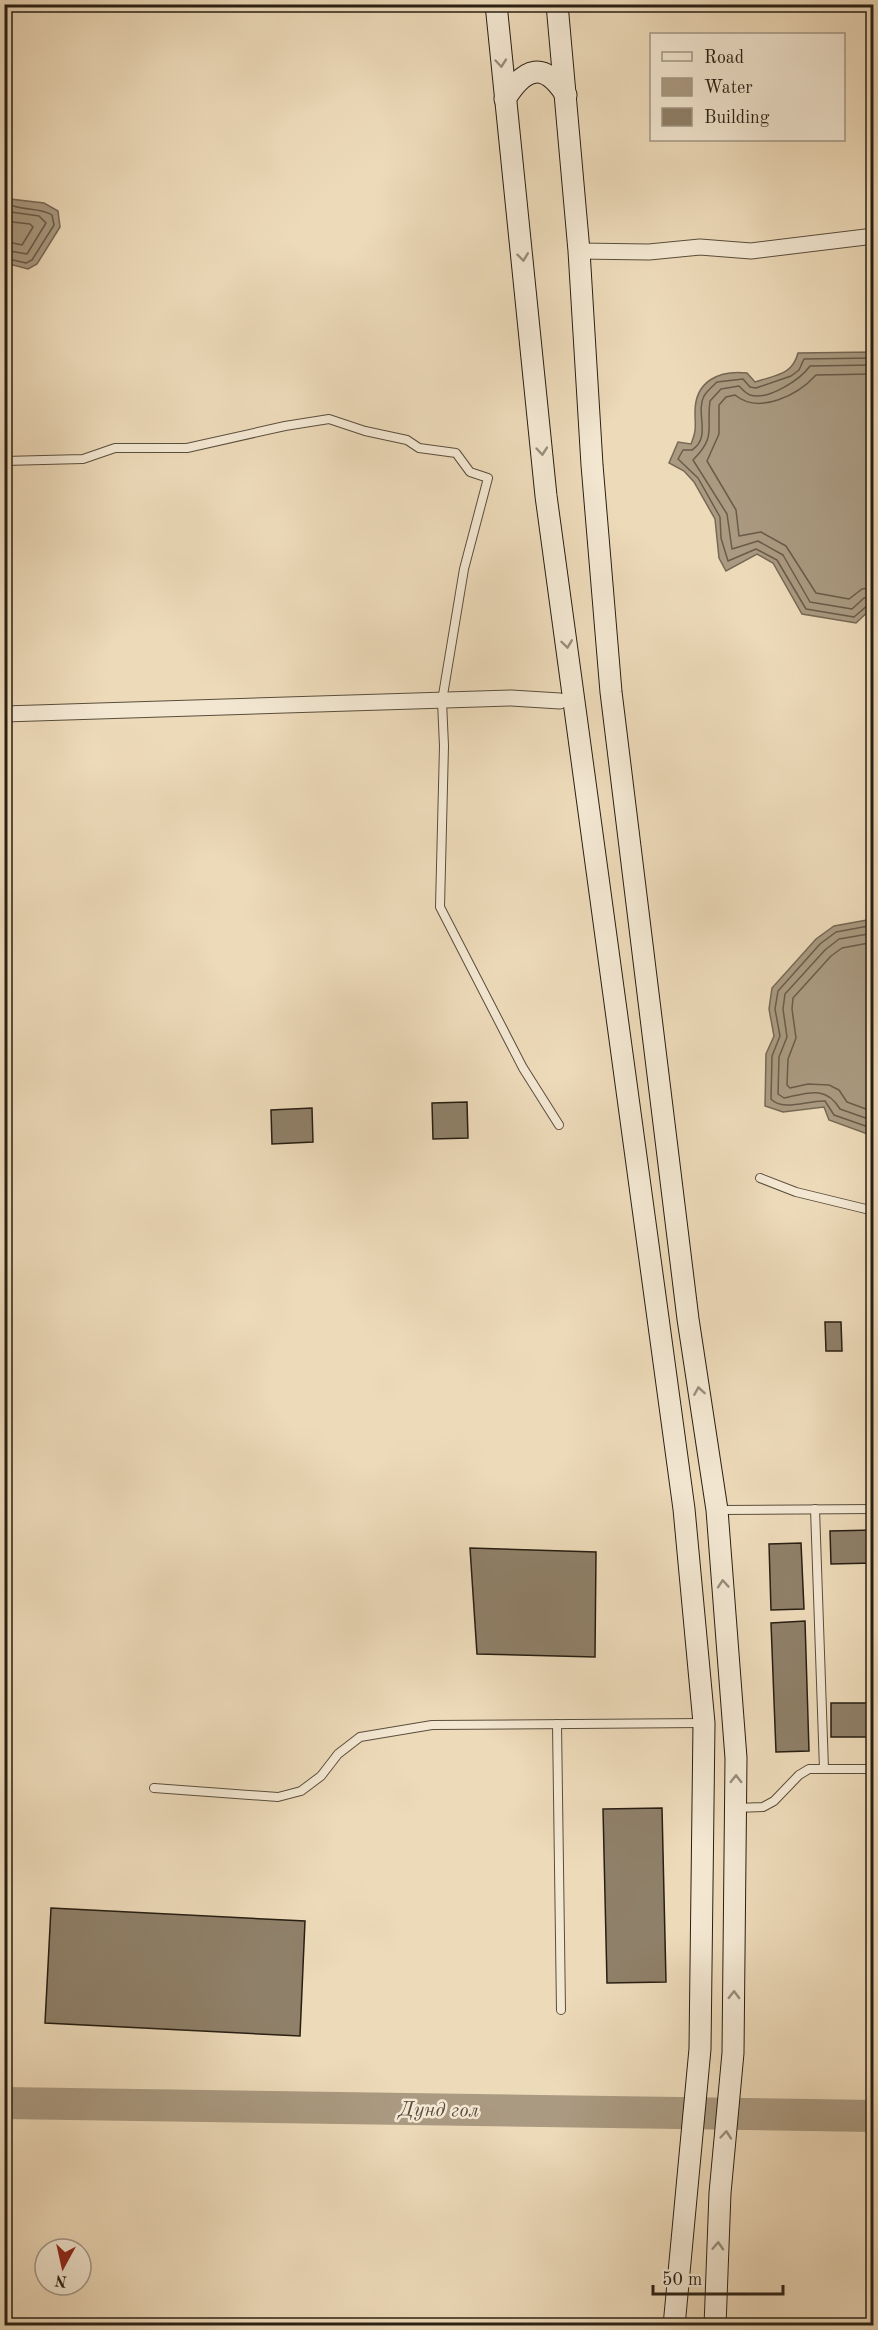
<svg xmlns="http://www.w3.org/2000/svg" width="878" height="2330" font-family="'Old Standard TT',serif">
<rect width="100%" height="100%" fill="#eddab9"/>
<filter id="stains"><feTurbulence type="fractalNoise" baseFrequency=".00333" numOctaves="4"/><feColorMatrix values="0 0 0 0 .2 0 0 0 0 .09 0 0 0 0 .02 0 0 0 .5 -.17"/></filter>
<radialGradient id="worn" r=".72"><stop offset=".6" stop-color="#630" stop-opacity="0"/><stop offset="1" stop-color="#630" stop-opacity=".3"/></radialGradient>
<g fill="#aa9a81" stroke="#766955" stroke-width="1.5">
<polygon points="4,174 9,184 10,199 44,203 58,211 60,227 37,264 28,269 5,263"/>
<path d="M873 352V607L856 623 802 614 773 563 757 554 726 571 719 558 715 519 694 482 684 471 669 463 678 442 691 444C697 429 695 427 695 412 695 381 719 370 747 373L755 382C775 375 792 376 798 353Z"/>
<polygon points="873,919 874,1136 873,1136 829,1120 824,1107 783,1112 765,1106 766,1054 774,1036 769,1009 772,988 816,939 834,926"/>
</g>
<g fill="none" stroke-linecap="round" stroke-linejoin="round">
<g stroke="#6a5c4a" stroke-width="1.5">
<path d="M4 200C14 212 39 206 52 215L54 225 32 260 26 263 4 258"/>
<polyline points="4,211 39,216 46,223 27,254 4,250"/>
<polyline points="4,221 30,224 33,227 22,245 4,241"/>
<path d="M874 358 804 359 799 370 791 376 756 388 750 387 743 379 717 382C713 386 707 391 704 396 695 413 712 437 692 450H683L678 459 698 478 720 517 721 538 728 561 756 549 777 560 806 609 854 617 868 605 874 604"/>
<path d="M874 365 810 366C801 379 768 401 750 395 745 393 742 389 739 386L721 389 710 401C706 429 717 436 693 460L727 514 732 549 758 541 783 555 810 602 852 609 864 598 874 596"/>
<path d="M874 374 816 375C798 395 759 415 735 395L726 397 719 405V434L707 461 736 510 739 536 761 532 786 546 816 593 849 599 862 589 874 587"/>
<path d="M874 925 836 932 820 944 778 991 775 1009 780 1036 772 1056 771 1099C783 1112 808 1100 825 1101L834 1115 874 1129"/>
<path d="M874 933 839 939 825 950 785 994 783 1009 787 1037 779 1057 778 1094 784 1098C808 1093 826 1085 840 1109L874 1121"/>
<polyline points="874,942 842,948 831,956 793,998 792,1009 796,1038 788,1059 787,1085 790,1088 808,1084 829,1085 839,1090 847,1102 874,1112"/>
</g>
<polyline stroke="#aa9a81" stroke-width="32" points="4,2103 874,2116"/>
</g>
<g fill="#8f8069" stroke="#291f13" stroke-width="1.5">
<polygon points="467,1102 468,1138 433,1139 432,1103"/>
<polygon points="312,1108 313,1142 272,1144 271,1110"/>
<polygon points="825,1322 841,1322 842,1351 826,1351"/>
<polygon points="874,1530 874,1563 831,1564 830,1531"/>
<polygon points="801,1543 804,1609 771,1610 769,1544"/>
<polygon points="470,1548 596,1552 595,1657 477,1654"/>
<polygon points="805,1621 809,1751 776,1752 771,1623"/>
<rect x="831" y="1703" width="43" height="34"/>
<polygon points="662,1808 666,1982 607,1983 603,1809"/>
<polygon points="51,1908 305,1921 300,2036 45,2023"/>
</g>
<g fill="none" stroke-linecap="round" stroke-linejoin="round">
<g stroke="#5a4e3c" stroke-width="10">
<g id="lane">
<polyline points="4,461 83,459 115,448 187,448 285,426 329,419 365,431 407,440 419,448 456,453 470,472 488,478 464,569 442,701 444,746 440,907 523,1068 559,1125"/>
<polyline points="760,1178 796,1192 874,1211"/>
<polyline points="815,1509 824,1769"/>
<polyline points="719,1510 874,1509"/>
<polyline points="557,1724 561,2010"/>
<polyline points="154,1788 278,1797 301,1791 321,1776 338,1754 360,1737 432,1725 702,1723"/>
<polyline points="736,1808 763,1807 774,1801 799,1775 809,1769 874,1769"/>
</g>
</g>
<g stroke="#5a4e3c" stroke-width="17">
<g id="street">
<polyline points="579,251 649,252 700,247 751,251 874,236"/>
<polyline points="4,714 511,698 560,701"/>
</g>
</g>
<g stroke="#291f13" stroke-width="23">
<g id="secondary">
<polyline points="496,4 546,496 684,1509 704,1723 700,2049 674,2326"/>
<polyline points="557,4 579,251 592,465 611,692 688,1319 717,1510 736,1758 733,2053 720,2193 715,2326"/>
<path d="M505 99C525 67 544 61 566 95"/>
</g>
</g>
<use href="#lane" stroke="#f3e7d2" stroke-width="8"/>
<use href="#street" stroke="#f3e7d2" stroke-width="15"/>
<use href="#secondary" stroke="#f3e7d2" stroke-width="21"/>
</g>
<defs><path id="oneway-chevron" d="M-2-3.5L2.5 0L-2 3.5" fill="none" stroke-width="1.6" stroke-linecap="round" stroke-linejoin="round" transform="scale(1.5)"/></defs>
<g stroke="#988d7c">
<use href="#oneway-chevron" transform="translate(501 63) rotate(85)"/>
<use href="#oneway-chevron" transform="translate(523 257) rotate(83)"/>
<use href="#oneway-chevron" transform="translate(542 451) rotate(85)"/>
<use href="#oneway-chevron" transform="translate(567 644) rotate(82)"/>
<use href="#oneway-chevron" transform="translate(699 1391) rotate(-99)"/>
<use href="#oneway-chevron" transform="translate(723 1584) rotate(-94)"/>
<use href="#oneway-chevron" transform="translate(736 1779) rotate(-89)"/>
<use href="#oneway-chevron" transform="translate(734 1995) rotate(-89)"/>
<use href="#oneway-chevron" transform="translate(726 2135) rotate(-85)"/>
<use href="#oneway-chevron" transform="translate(718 2246) rotate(-87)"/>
</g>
<g text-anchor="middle" stroke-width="5" stroke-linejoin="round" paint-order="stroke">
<g font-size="20" font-style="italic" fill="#564a3a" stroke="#f3e7d2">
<text transform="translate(439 2109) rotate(1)" y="7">Дунд гол</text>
</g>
</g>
<rect width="878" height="2330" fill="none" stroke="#eddab9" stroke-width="24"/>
<rect x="6" y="6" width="866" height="2318" fill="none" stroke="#291f13" stroke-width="3"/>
<rect x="12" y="12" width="854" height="2306" fill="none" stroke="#291f13" stroke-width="1.5"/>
<rect x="650" y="33" width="195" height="108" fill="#f3e7d2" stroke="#a29786" stroke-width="1.5"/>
<rect x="662" y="52" width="30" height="9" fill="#f3e7d2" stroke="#a29786" stroke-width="1.5"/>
<text x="704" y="63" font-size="18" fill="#291f13">Road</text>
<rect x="662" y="78" width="30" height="18" fill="#aa9a81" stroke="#a29786" stroke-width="1.5"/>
<text x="704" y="93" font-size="18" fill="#291f13">Water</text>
<rect x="662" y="108" width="30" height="18" fill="#8f8069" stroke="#a29786" stroke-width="1.5"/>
<text x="704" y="123" font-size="18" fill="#291f13">Building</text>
<g transform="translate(63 2267) rotate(188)"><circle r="28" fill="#f3e7d2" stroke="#a29786" stroke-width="1.5"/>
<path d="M0-4.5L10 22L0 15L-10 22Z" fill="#8f2418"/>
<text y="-9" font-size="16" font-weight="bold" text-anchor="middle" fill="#291f13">N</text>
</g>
<path d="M653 2285v9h130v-9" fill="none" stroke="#291f13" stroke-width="3"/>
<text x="662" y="2285" font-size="18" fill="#291f13" stroke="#f3e7d2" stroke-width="4.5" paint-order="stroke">50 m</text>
<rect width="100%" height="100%" filter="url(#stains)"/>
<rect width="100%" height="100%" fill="url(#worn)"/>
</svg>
